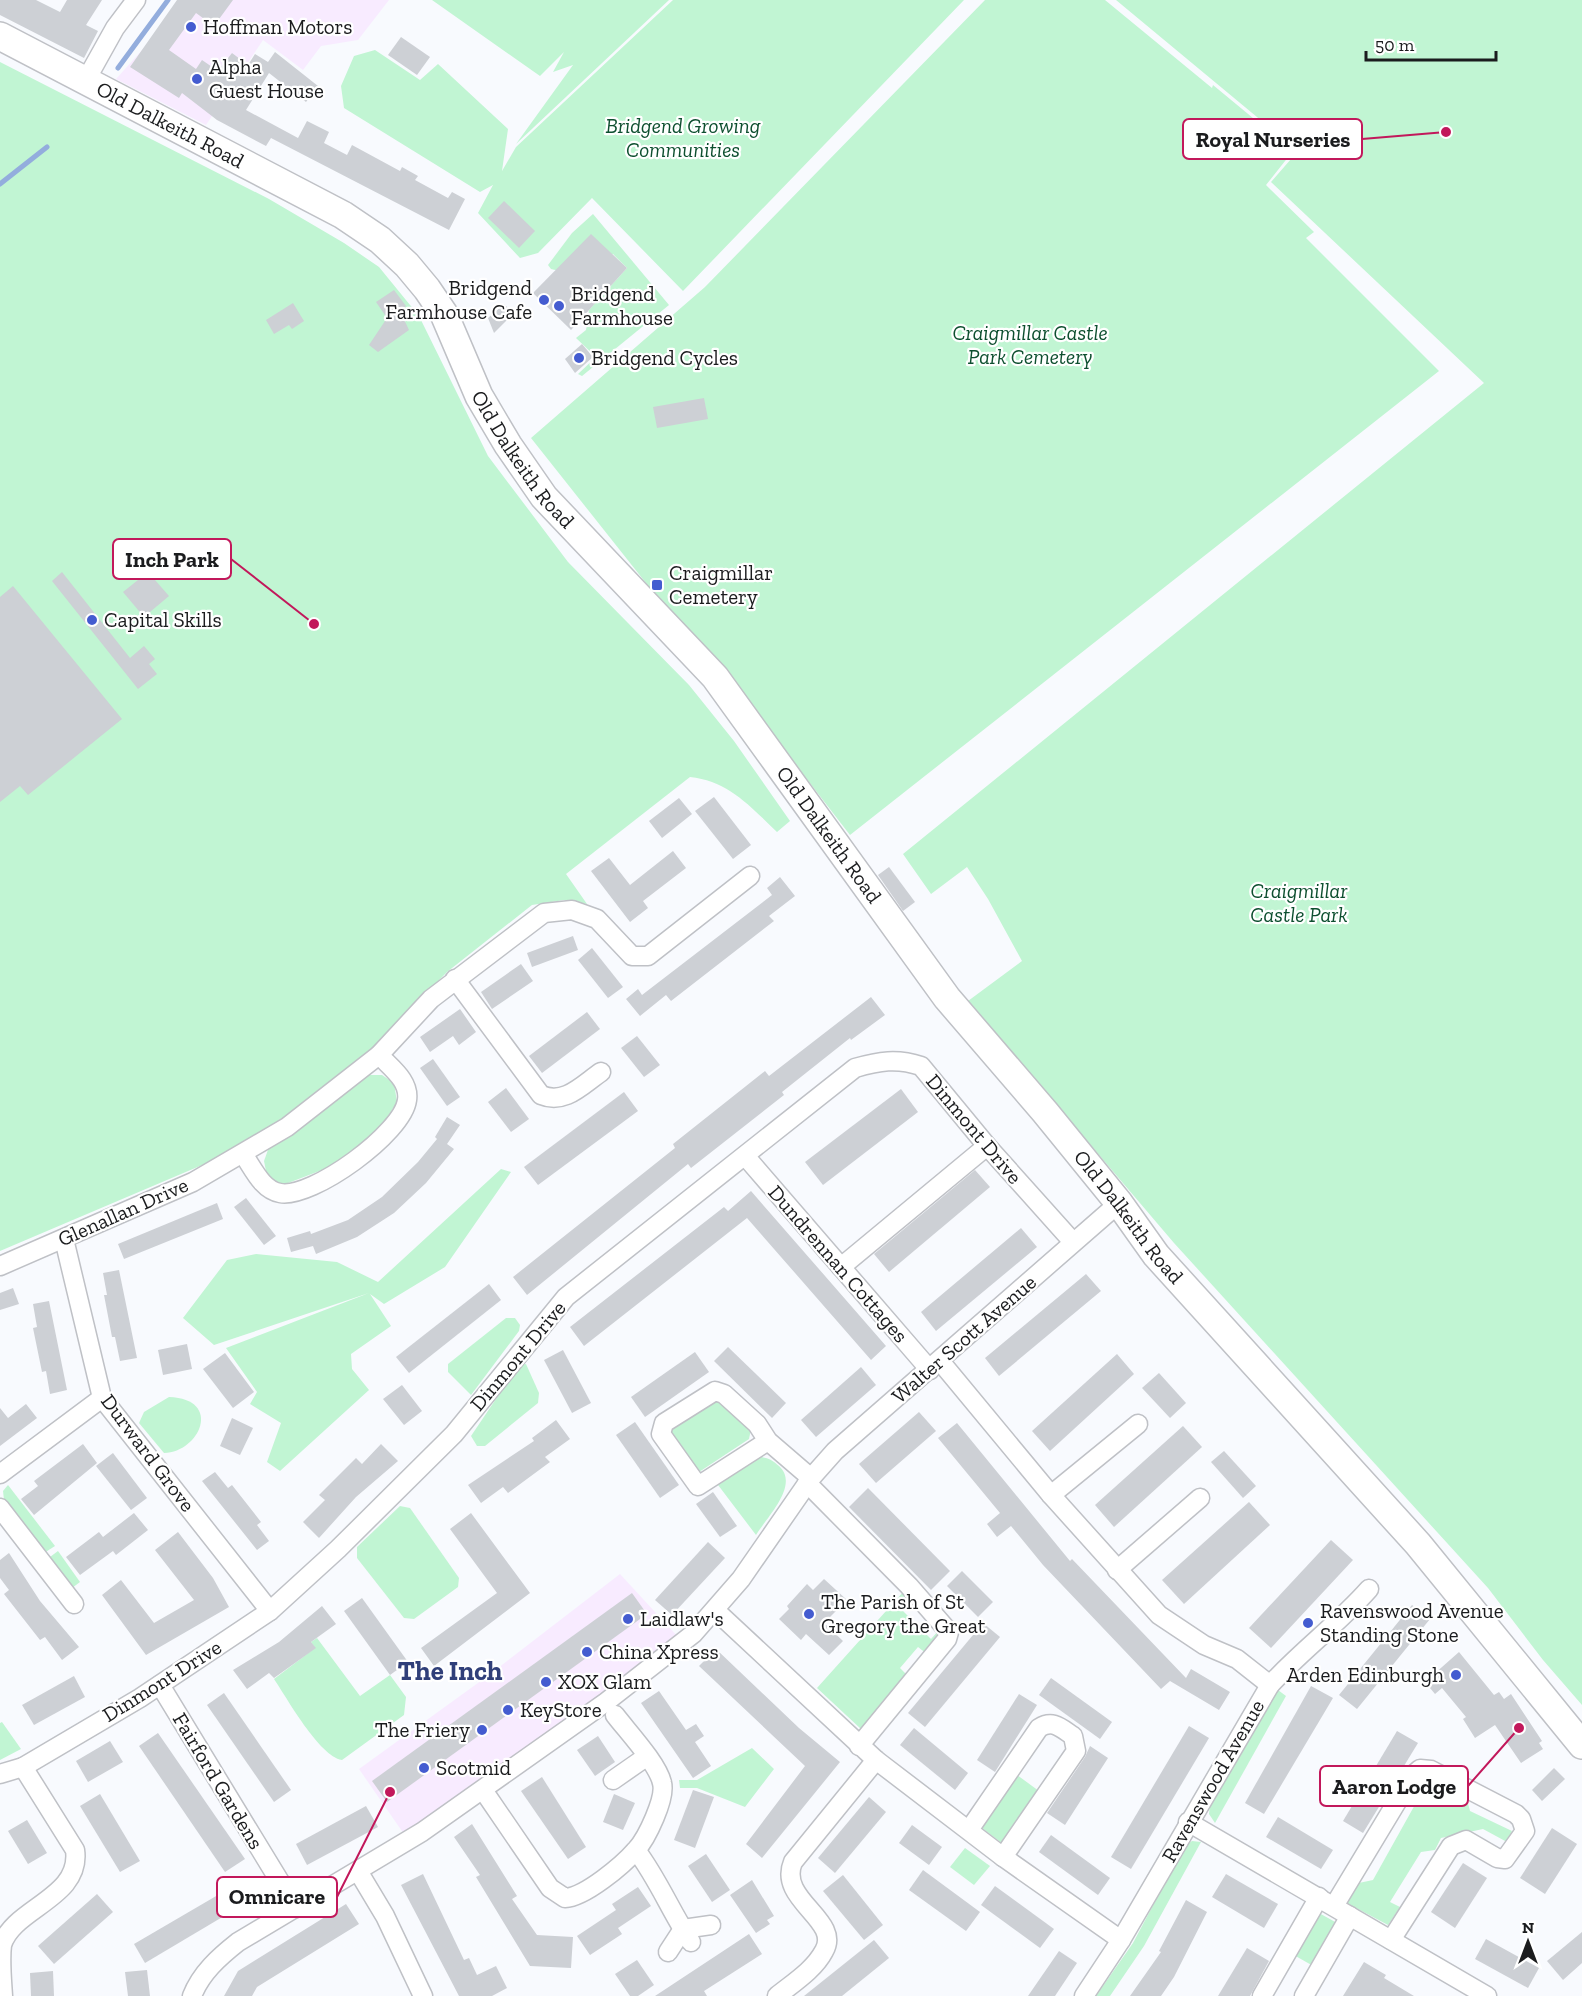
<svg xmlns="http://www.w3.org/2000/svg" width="1582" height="1996" font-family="'Zilla Slab',serif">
<rect width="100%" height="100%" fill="#f8fafe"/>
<g fill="#f8ebff">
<polygon points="187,0 389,0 358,40 321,46 303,70 263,40 206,125 116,79"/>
<polygon points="620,1574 679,1638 406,1837 359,1769 489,1675"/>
</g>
<g fill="#c1f5d3">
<polygon points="432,0 669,0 516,144 573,65 553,72 564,52 540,76"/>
<polygon points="673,0 964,0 683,291 592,198 538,253 520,258 478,213 493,185 480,192 344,108 341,86 354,56 375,50 420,80 438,64 508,129 502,171 516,147"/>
<polygon points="985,0 1105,0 1212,88 1213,85 1293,151 1266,185 1314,232 1306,238 1439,371 850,835 724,672 684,631 531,438 705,287"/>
<polygon points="1116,0 1582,0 1582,1705 1543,1660 1488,1588 1174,1243 968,1001 1022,961 988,899 967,867 931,894 903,854 1484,383 1271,182 1298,151"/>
<path d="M0 62 269 199 344 243 379 267 419 316 488 456 568 562 689 685 734 741 790 821 777 832C750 806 728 781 690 777L566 874 587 904 564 900 532 905 447 972 372 1049 300 1109 214 1160 0 1251Z"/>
<path d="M593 214 669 305 582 376 578 374 596 357 576 338 586 330 589 310 627 268 613 254C595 264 572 275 551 269L548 265 572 233Z"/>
<polygon points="367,1075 382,1075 394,1083 397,1102 378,1132 335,1165 283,1185 267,1176 264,1161 269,1147"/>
<polygon points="501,1169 511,1172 445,1267 384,1304 370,1294 391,1326 351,1354 352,1369 369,1390 280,1471 267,1462 281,1423 250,1404 257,1392 226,1348 369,1293 214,1345 183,1318 227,1260 256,1254 337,1262 378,1282"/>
<polygon points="506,1318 515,1318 520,1325 519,1331 471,1395 448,1372 448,1364"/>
<polygon points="526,1364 539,1393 538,1403 485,1446 477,1446 471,1436 519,1365"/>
<path d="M169 1397C223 1399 200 1452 164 1453L139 1423 144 1412Z"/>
<polygon points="715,1398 751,1429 749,1439 696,1474 671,1434 672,1425"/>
<path d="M758 1457C768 1457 772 1460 779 1466 800 1485 767 1517 756 1535L715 1481Z"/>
<polygon points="8,1485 55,1546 41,1555 5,1509 3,1491"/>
<polygon points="400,1506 410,1508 459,1578 458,1587 414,1619 404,1618 357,1558 357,1547"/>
<polygon points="58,1551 80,1582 68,1591 46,1560"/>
<polygon points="904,1591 912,1600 902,1610 931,1639 940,1629 941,1635 927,1654 918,1647 900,1668 908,1676 861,1729 817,1688"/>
<path d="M317 1638 360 1696 390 1675 406 1697 404 1715 342 1760C319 1756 287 1698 274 1679L315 1648 311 1642Z"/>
<polygon points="1278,1690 1286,1696 1215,1823 1209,1814 1210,1805"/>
<polygon points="2,1722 21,1749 0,1760 0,1723"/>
<polygon points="752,1748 774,1769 745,1807 697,1788 680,1788 679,1780 697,1780"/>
<polygon points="1013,1772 1039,1791 1003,1844 978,1825"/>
<polygon points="1431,1776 1466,1796 1470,1811 1512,1831 1507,1842 1483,1829 1441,1838 1435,1850 1421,1852 1390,1902 1400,1907 1388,1925 1345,1902 1354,1884 1373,1880"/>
<polygon points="1192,1841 1201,1842 1144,1946 1110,1996 1096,1996 1133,1943 1184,1847"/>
<polygon points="965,1848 990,1866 974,1885 950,1867"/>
<polygon points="1319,1913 1337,1923 1315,1967 1292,1954"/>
</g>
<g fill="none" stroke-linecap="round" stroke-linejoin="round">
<g stroke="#93addd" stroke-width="5">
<polyline points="118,68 168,0"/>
<polyline points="0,184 47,147"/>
</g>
</g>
<g fill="#cdd0d5">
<polygon points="0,0 36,0 60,12 67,0 102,0 86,25 98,31 84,58 0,15"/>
<polygon points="177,0 233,0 214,26 196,13 169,50 196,69 202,60 218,71 232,53 248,65 255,54 268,62 275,52 318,86 306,102 269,73 246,110 298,138 307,121 329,132 324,143 347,155 352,145 400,171 402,167 418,176 415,180 448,198 452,192 465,199 449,230 271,138 266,146 217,120 182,93 179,98 130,67"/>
<polygon points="401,37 430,57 417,75 388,55"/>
<polygon points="504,201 535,231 519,248 488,218"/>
<polygon points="591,234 627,268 571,330 533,293"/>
<polygon points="394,290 406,306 400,311 409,330 378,352 369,345 387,318 376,302"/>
<polygon points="293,303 304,321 292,329 289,325 274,334 266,320"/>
<polygon points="504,304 514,313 494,333 488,318"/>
<polygon points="582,344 593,357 575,373 565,359"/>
<polygon points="704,398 708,419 657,428 653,407"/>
<polygon points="62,572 130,658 144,646 155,659 149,664 157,674 138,689 52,581"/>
<polygon points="148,572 169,596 144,617 123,592"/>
<polygon points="13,586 122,719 28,795 20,786 0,802 0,597"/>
<polygon points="714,797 751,845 733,859 695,811"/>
<polygon points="679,798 692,814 662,838 649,821"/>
<polygon points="673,851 686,868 643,901 648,908 630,922 591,871 609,858 630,885"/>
<polygon points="889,867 915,902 903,911 878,875"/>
<polygon points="780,877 795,896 769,916 774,921 671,1001 666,995 640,1016 626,999 638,989 642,995 772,895 767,888"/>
<polygon points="573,936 578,950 532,967 527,953"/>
<polygon points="592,948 623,987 608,998 578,960"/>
<polygon points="521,964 533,981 492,1009 481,992"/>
<polygon points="871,997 885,1015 851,1040 850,1038 782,1092 784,1095 691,1168 688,1164 527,1295 513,1277 675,1148 673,1144 765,1071 769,1076"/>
<polygon points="460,1009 476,1032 459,1045 453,1036 430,1052 420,1037"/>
<polygon points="587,1012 600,1029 542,1073 529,1056"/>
<polygon points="637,1036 660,1065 644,1077 621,1048"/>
<polygon points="433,1059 460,1097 447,1106 420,1068"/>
<polygon points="506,1088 529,1119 511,1132 488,1102"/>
<polygon points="901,1089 918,1112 823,1185 805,1162"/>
<polygon points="624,1092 638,1111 538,1185 524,1167"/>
<polygon points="447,1117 460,1125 447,1144 454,1149 426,1183 394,1213 357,1237 316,1254 313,1246 291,1252 287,1238 310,1231 311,1234 348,1220 382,1197 418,1162 437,1139 435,1137"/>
<polygon points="975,1170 990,1187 889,1272 874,1254"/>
<polygon points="751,1191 886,1346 871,1360 747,1218 584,1346 570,1327 724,1207 728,1211"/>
<polygon points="246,1198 276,1236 264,1245 234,1207"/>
<polygon points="217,1203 223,1219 124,1259 118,1244"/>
<polygon points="1021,1228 1037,1247 936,1331 921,1312"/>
<polygon points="119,1270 137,1358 120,1361 115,1337 112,1337 104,1295 107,1295 103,1273"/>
<polygon points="1086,1274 1101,1291 999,1376 985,1358"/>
<polygon points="489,1284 501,1300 409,1373 396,1357"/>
<polygon points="13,1288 19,1304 0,1310 0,1293"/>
<polygon points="49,1301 67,1390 50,1394 46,1371 42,1372 33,1328 37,1327 33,1304"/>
<polygon points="187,1344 192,1369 163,1375 158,1350"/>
<polygon points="728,1347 786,1403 772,1418 714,1361"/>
<polygon points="563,1350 591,1403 572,1413 544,1360"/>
<polygon points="695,1352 709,1372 645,1417 631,1397"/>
<polygon points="225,1353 254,1392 233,1408 203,1369"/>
<polygon points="1117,1354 1134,1374 1050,1451 1032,1431"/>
<polygon points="861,1367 876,1385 816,1437 801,1420"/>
<polygon points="1159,1373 1186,1403 1170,1418 1142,1388"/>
<polygon points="402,1385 422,1411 404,1425 383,1399"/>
<polygon points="26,1404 37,1418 0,1446 0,1408 8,1418"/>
<polygon points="919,1412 936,1431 876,1483 859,1464"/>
<polygon points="232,1418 253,1428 240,1455 220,1446"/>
<polygon points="556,1420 570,1439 545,1457 550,1462 508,1493 503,1487 481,1503 468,1485 534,1441 532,1438"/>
<polygon points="635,1422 679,1485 660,1498 616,1435"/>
<polygon points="957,1423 1070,1561 1072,1559 1186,1678 1191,1669 1230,1692 1219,1710 1170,1681 1161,1689 1043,1565 1011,1526 997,1537 987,1524 1000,1513 938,1438"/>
<polygon points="1183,1426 1202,1447 1114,1527 1095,1505"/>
<polygon points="83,1444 97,1463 34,1515 21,1499 38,1486 34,1481"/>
<polygon points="381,1444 398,1461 356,1497 319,1538 303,1522 325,1500 319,1495 356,1458 362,1464"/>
<polygon points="1224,1451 1256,1486 1243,1498 1211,1462"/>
<polygon points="113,1453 147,1498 131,1510 96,1466"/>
<polygon points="215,1472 228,1488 232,1485 261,1522 257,1525 269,1541 257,1550 202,1481"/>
<polygon points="868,1488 950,1571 931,1590 849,1507"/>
<polygon points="713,1492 737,1526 720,1537 696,1504"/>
<polygon points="1249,1502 1270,1525 1184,1604 1162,1580"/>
<polygon points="134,1513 148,1530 116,1555 113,1551 80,1575 66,1557 99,1532 103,1537"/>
<polygon points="471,1513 530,1593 434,1666 421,1648 497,1593 450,1529"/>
<polygon points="178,1532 213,1578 229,1607 146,1655 102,1595 121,1580 154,1623 194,1600 155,1550"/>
<polygon points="1331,1540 1353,1560 1271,1648 1249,1628"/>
<polygon points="708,1542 725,1558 672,1615 655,1600"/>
<polygon points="9,1553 40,1601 79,1647 62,1660 45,1637 40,1640 4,1594 9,1590 0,1578 0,1560"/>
<polygon points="962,1571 993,1602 978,1617 947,1586"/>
<polygon points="824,1579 847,1600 824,1623 843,1641 829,1655 806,1634 801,1640 779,1619 789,1609 787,1606 807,1584 813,1590"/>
<polygon points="632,1593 647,1614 387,1802 372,1781"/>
<polygon points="362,1598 408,1662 390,1675 344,1611"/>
<polygon points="1412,1605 1430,1619 1357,1709 1339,1695"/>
<polygon points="322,1606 336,1624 311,1642 316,1648 274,1678 269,1673 247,1689 233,1670 279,1642"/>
<polygon points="983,1623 1000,1637 925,1727 908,1713"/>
<polygon points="716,1649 799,1728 840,1762 762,1858 746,1844 805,1766 699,1666"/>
<polygon points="1459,1652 1494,1695 1499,1692 1504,1699 1511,1694 1542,1741 1539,1743 1543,1749 1521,1763 1495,1725 1475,1738 1463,1719 1466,1717 1442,1688 1435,1694 1425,1682"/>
<polygon points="74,1676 85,1697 34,1725 22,1705"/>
<polygon points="1051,1678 1112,1722 1100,1739 1039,1695"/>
<polygon points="1311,1686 1333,1698 1264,1814 1245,1803"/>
<polygon points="659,1691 686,1730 696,1724 704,1736 695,1742 711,1766 693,1778 641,1703"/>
<polygon points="224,1693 291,1790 274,1802 207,1705"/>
<polygon points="1019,1694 1037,1705 995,1772 977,1760"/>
<polygon points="1189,1726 1209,1738 1131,1869 1111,1857"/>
<polygon points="914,1728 968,1773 955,1790 900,1745"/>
<polygon points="1397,1731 1418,1743 1363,1833 1343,1821"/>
<polygon points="158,1733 245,1859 225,1872 139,1746"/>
<polygon points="598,1736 615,1762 595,1776 577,1750"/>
<polygon points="110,1741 123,1762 88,1782 76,1761"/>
<polygon points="1090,1746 1108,1758 1065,1825 1047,1813 1085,1757"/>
<polygon points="1554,1768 1565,1779 1542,1801 1532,1790"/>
<polygon points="542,1777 586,1847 568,1859 521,1791"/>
<polygon points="693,1790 714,1797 695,1848 674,1840"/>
<polygon points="100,1794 140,1861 120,1872 80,1806"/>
<polygon points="614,1794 635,1803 623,1830 603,1822"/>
<polygon points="869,1797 886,1812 835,1873 818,1858"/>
<polygon points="366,1806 378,1827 307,1865 296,1844"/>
<polygon points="1278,1817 1333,1850 1321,1869 1266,1837"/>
<polygon points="27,1820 47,1853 28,1864 8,1831"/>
<polygon points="472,1824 517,1896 512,1899 537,1935 573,1937 571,1968 530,1966 476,1877 480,1875 454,1837"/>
<polygon points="912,1825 942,1847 929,1865 899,1843"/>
<polygon points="1552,1828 1577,1844 1545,1894 1520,1878"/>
<polygon points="1051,1835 1110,1878 1098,1895 1039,1852"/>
<polygon points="706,1854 730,1890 712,1902 688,1866"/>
<polygon points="1463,1863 1487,1878 1455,1928 1431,1912"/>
<polygon points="923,1870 980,1912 966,1931 909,1890"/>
<polygon points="423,1874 464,1960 469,1958 477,1975 496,1966 507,1988 492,1996 459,1996 401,1885"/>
<polygon points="1226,1874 1278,1904 1264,1928 1212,1897"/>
<polygon points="843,1875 883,1925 864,1940 823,1891"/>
<polygon points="752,1880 774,1916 767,1920 770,1924 756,1933 730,1895"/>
<polygon points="235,1885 246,1903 145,1963 134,1944"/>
<polygon points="995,1886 1054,1929 1040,1948 981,1905"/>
<polygon points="638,1887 651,1906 618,1928 622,1934 590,1955 577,1936 616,1910 612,1904"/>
<polygon points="97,1894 113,1912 54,1964 38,1946"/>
<polygon points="1186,1900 1207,1912 1174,1977 1161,1996 1130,1996 1161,1952 1159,1951"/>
<polygon points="346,1904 359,1924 257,1987 252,1996 224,1996 238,1971"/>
<polygon points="1582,1932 1582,1963 1563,1980 1547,1961"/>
<polygon points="749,1934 762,1954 704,1991 707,1996 655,1996"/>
<polygon points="1486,1939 1539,1968 1528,1988 1475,1959"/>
<polygon points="874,1940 889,1958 842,1996 804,1996"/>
<polygon points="1247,1948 1269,1961 1250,1996 1218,1996"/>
<polygon points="1059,1951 1077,1963 1055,1996 1028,1996"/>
<polygon points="637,1960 654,1985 638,1996 630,1996 615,1974"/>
<polygon points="1364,1962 1386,1975 1384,1978 1414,1996 1343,1996"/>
<polygon points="147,1970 150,1996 128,1996 125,1972"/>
<polygon points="53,1971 54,1996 31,1996 30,1973"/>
</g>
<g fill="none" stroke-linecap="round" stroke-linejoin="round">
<g stroke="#bfc1c6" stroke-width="21">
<g id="minor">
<polyline points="86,80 115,28 136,0"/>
<path d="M455 979 541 1095C565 1105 582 1085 601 1072"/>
<path d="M243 1154C253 1168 262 1190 280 1193 312 1199 403 1133 407 1100 410 1081 391 1068 379 1055"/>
<polyline points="746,1157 930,1370"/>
<polyline points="64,1239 102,1398 270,1611"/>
<polyline points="0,1266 193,1182 287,1127 379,1055 431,999 544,913 572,910 597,919 632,956 648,956 750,876"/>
<polyline points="841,1267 987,1146"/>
<polyline points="940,1361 1051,1495 1159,1615 1204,1645 1237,1659 1270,1685"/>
<polyline points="768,1441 698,1486 661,1434 664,1423 715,1391 724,1394 757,1424 768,1441 811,1478"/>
<polyline points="0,1474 102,1398"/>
<polyline points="807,1483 909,1586 949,1632 947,1639 859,1746"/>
<polyline points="1051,1495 1138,1424"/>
<polyline points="0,1508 74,1604"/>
<polyline points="1117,1570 1200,1498"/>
<polyline points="716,1611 876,1760 1003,1857 1121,1940"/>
<polyline points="160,1685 296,1908"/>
<path d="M0 1774 23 1767 140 1698 270 1611 338 1549 454 1434 566 1297 855 1068C879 1061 897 1058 921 1066L987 1146 1073 1242"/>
<polyline points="613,1780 646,1757"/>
<path d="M483 1790 550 1888 565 1898C585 1897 623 1865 636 1850 647 1838 666 1798 662 1783 658 1764 628 1732 615 1715"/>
<polyline points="1188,1822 1487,1996"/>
<path d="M969 1830 1039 1728C1053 1719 1061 1728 1073 1736L1076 1751 1003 1857"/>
<path d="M636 1850C658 1879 671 1912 691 1942"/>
<polyline points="358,1871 385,1916 423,1996"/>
<polyline points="1334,1906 1413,1775 1420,1769 1431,1770 1516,1814 1521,1819 1525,1831 1505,1859 1497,1858 1466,1840 1451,1846 1391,1940"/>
<polyline points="668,1952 683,1929 711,1925"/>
<path d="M3 1996C2 1980 0 1960 2 1945 13 1908 82 1898 75 1850L23 1767"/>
<path d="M192 1996C201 1973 219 1957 238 1942L422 1832 606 1702 693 1634 741 1579 811 1478 835 1451 1119 1203"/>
<path d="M777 1996C793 1983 814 1970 824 1951 842 1920 777 1900 793 1862L876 1760"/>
<path d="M1084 1996 1121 1940 1270 1685C1301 1651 1338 1624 1369 1589"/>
<polyline points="1262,1996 1319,1897"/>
<polyline points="1304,1996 1350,1916"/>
</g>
</g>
<g stroke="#bfc1c6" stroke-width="30">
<g id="primary">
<path id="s1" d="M0 36 343 215 380 240 407 265 427 289 444 314 479 396 508 445 544 497 715 677 947 998 1045 1112 1119 1203 1156 1255 1418 1544 1582 1745"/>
</g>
</g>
<use href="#minor" stroke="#fff" stroke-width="18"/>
<use href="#primary" stroke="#fff" stroke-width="27"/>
</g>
<g fill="#445cd0" stroke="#fff" stroke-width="2">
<circle cx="191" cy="27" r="6"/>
<circle cx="197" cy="79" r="6"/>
<circle cx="544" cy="300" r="6"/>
<circle cx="559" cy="306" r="6"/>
<circle cx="579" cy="358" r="6"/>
<rect x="651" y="579" width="12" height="12" rx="3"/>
<circle cx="92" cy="620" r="6"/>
<circle cx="809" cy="1614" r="6"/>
<circle cx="628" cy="1619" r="6"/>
<circle cx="1308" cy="1623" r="6"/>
<circle cx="587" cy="1652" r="6"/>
<circle cx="1456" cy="1675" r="6"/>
<circle cx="546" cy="1682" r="6"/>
<circle cx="508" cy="1710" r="6"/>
<circle cx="482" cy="1730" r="6"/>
<circle cx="424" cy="1768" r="6"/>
</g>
<g text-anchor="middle" stroke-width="4.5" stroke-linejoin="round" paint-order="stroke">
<g font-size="21" fill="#1b1c1e" stroke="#fff" text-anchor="start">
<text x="203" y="34">Hoffman Motors</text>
<text x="209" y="74">Alpha<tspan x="209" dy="24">Guest House</tspan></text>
<text x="532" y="295" text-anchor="end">Bridgend<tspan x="532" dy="24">Farmhouse Cafe</tspan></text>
<text x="571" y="301">Bridgend<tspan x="571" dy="24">Farmhouse</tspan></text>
<text x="591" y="365">Bridgend Cycles</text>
<text x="669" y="580">Craigmillar<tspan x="669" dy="24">Cemetery</tspan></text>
<text x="104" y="627">Capital Skills</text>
<text x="821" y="1609">The Parish of St<tspan x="821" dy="24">Gregory the Great</tspan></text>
<text x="1320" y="1618">Ravenswood Avenue<tspan x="1320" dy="24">Standing Stone</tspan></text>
<text x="640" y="1626">Laidlaw's</text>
<text x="599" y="1659">China Xpress</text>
<text x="1444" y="1682" text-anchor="end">Arden Edinburgh</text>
<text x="558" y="1689">XOX Glam</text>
<text x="520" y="1717">KeyStore</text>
<text x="470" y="1737" text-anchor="end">The Friery</text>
<text x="436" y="1775">Scotmid</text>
</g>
<g font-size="21" fill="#1b1c1e" stroke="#fff">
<text dy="7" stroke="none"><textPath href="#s1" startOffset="192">Old Dalkeith Road</textPath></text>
<text dy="7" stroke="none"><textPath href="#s1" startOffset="696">Old Dalkeith Road</textPath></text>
<text dy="7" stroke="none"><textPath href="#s1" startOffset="1182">Old Dalkeith Road</textPath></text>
<text transform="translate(974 1129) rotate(50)" y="7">Dinmont Drive</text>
<text transform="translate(123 1212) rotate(-24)" y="7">Glenallan Drive</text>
<text dy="7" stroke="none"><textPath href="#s1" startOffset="1668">Old Dalkeith Road</textPath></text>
<text transform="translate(838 1264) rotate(49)" y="7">Dundrennan Cottages</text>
<text transform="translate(964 1339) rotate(-41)" y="7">Walter Scott Avenue</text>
<text transform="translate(518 1356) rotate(-50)" y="7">Dinmont Drive</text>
<text transform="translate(148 1453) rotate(53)" y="7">Durward Grove</text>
<text transform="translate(162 1681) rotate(-32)" y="7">Dinmont Drive</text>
<text transform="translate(218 1781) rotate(59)" y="7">Fairford Gardens</text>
<text transform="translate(1213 1781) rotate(-60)" y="7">Ravenswood Avenue</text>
</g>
<g font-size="21" font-style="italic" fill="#0d4f2f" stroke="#fff">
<text x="683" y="133">Bridgend Growing<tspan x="683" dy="24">Communities</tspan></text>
<text x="1030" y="340">Craigmillar Castle<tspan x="1030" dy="24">Park Cemetery</tspan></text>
<text x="1299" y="898">Craigmillar<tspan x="1299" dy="24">Castle Park</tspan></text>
</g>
<g font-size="27" font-weight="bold" fill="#303f79" stroke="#fff">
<text x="450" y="1680">The Inch</text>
</g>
</g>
<path fill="none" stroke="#c2185b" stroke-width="2" d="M1446 132L1362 139M314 624L231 559M1519 1728L1468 1786M390 1792L337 1897"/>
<g fill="#c2185b" stroke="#fff" stroke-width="2">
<circle cx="1446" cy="132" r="6"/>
<circle cx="314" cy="624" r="6"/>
<circle cx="1519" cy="1728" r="6"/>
<circle cx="390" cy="1792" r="6"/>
</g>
<g fill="#fff" stroke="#c2185b" stroke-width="2">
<rect x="1183" y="119" width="179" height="40" rx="6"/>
<rect x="113" y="539" width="118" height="40" rx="6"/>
<rect x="1320" y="1766" width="148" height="40" rx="6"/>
<rect x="217" y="1877" width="120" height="40" rx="6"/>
</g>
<g font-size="22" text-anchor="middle" font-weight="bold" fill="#1b1c1e">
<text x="1273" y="147">Royal Nurseries</text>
<text x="172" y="567">Inch Park</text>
<text x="1394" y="1794">Aaron Lodge</text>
<text x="277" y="1904">Omnicare</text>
</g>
<g transform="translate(1528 1942)" stroke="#ffffff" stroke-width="4.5" paint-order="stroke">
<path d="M0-4.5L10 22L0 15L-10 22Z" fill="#1b1c1e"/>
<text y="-9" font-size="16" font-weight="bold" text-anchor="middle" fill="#1b1c1e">N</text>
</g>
<path d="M1366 51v9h130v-9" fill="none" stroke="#1b1c1e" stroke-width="3"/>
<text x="1375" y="51" font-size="18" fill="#1b1c1e" stroke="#ffffff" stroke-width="4.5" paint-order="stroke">50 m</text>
</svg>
